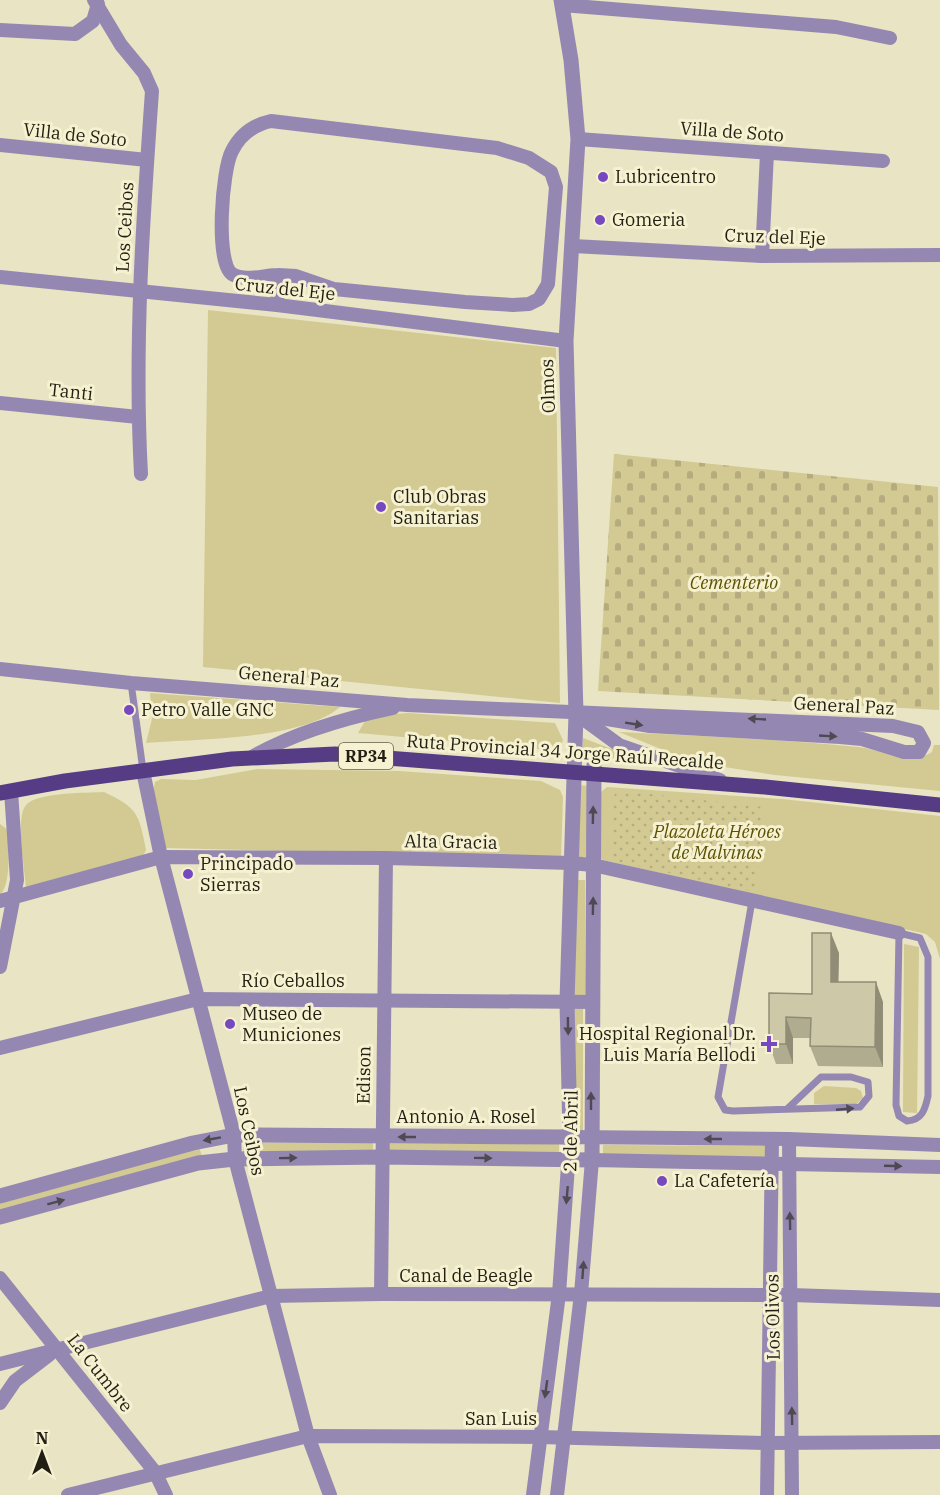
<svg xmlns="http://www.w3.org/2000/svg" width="940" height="1495" font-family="'IBM Plex Serif',serif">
<defs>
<pattern id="cemetery-stones" width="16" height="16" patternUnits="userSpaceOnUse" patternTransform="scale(1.5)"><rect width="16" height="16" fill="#d2c993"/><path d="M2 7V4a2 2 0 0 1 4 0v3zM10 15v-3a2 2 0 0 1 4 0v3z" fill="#b4ac7e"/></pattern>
<pattern id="park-dots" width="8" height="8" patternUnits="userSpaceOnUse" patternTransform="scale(1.5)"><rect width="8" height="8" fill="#d2c993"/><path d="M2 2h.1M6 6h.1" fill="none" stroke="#b4ac7e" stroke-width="1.8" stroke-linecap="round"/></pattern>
</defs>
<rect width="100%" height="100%" fill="#e9e4c3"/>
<g fill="#d2c993">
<polygon points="208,310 556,348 560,703 203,667"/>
<path d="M150 693 340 707C302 740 197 739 146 743L152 719Z"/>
<polygon points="408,713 555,723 563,740 560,749 550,750 358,733 365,721 384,715"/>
<path d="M619 732C699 736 778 739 858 747 885 750 906 768 932 752L934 745H940V791L775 775 693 762Z"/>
<polygon points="583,738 651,764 583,755"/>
<polygon points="257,769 399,771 541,781 560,790 563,797 561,858 165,848 153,792 155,782 161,779 196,780"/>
<polygon points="578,785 589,786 586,857 575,857"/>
<polygon points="607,787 782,799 940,816 940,959 935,942 926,934 603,860 598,856 600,793"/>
<path d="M104 792C138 808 139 814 146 850L142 858 26 888C25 870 15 817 26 805 37 792 87 793 104 792Z"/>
<path d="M0 824 8 830C8 848 12 881 0 896Z"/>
<polygon points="574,880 585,880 585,997 574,996"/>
<polygon points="904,944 919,947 917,1113 903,1112"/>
<polygon points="574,1008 583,1008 583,1131 575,1131"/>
<polygon points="824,1086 856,1088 861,1091 863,1098 856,1104 814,1104 814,1093"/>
<polygon points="373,1142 373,1152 243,1153 243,1143"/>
<rect x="388" y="1144" width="171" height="9"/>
<polygon points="603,1145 765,1146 765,1157 603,1156"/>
<polygon points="199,1147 202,1156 0,1210 0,1201"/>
</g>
<polygon fill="url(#cemetery-stones)" points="614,454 938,487 939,710 598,691"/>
<polygon fill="url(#park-dots)" points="615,790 763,807 755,892 611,860"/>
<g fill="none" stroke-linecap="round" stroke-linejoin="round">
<g stroke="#9488b2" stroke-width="7">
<polyline points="131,683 142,763"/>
<polyline points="752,901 718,1097 725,1110 733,1111 860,1107 869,1096 868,1082 851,1077 821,1077 787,1109"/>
<path d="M899 933 920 938 928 957V1096C925 1110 922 1120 907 1121L899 1116 896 1105Z"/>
</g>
<g stroke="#9488b2" stroke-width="14">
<path d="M94 0 121 45 144 73 152 91C143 218 134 346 141 474"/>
<polyline points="562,5 836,27 890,38"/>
<polyline points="0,30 75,34 93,21 98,4"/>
<polyline points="578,139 883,161"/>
<polyline points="0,145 147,160"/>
<polyline points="573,246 762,256 940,255"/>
<polyline points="762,256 767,153"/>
<polyline points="0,277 277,305 566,341"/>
<path d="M277 305 278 275C264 275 245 282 232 274 215 262 222 169 232 151 240 135 253 125 271 121L497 148 529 158 551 172 556 187 548 284 539 299 529 304 513 305 465 302 334 289 296 276 278 275"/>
<polyline points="0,403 138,417"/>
<polyline points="0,669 131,683 407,705 893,726 918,732 924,743 919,752 904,752 862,739 840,737 650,726 576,714"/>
<polyline points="578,715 619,745 720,780"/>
<path d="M252 757C293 733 346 718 393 708"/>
<polyline points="143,771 161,857 234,1135 235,1159 308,1436 330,1495"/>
<polyline points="0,901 161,857 386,858 570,863 593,865 899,933"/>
<polyline points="0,967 17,880 11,791"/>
<polyline points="0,1048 198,999 592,1002"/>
<polyline points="789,1139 792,1495"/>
<polyline points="0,1278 155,1472 166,1495"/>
<polyline points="381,1294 386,858"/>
<polyline points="0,1364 271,1296 381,1294 791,1295 940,1300"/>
<polyline points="0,1403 15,1381 49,1355"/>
<polyline points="68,1495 308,1436 540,1437 767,1443 940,1442"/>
<polyline points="533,1495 559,1294 570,1137 789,1139 940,1145"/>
<polyline points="557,1495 581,1294 592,1160 940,1167"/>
<polyline points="767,1495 772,1139"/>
</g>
<g stroke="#9488b2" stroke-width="15">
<polyline points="0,1196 193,1143 234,1135 570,1137 567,1001 576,714 566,341 578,139 571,60 561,0"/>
<polyline points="0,1217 198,1163 235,1159 382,1157 592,1160 594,765"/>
</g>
<polyline stroke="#553c85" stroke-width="15" points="0,793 65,781 232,759 335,754 765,787 940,805"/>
</g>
<polygon fill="#b0ac90" points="839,953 838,982 883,1002 883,1067 818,1066 810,1046 810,1038 793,1038 793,1064 776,1064 769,1044 769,993 812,994"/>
<g fill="#908c76">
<polygon points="831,933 839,953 838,1002 831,982"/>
<polygon points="876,982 883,1002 883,1067 875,1047"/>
<polygon points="786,1017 793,1038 793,1064 786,1044"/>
</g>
<polygon fill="#cdc8a8" stroke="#908c76" stroke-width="1.5" points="812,933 831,933 831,982 876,982 875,1047 810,1046 811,1018 786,1017 786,1044 769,1044 769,993 812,994"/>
<defs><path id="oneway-solid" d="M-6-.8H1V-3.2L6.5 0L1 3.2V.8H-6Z" transform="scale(1.5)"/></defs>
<g fill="#4f4953">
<use href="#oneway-solid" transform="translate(757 719) rotate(-177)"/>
<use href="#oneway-solid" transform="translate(634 724) rotate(9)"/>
<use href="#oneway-solid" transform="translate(828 736) rotate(3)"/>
<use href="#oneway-solid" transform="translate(593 815) rotate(-89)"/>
<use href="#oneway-solid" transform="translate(593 906) rotate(-89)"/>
<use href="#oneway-solid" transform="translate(568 1026) rotate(89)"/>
<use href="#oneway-solid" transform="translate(591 1101) rotate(-90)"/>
<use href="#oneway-solid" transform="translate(845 1109) rotate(-5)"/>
<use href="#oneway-solid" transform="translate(407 1137) rotate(-180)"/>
<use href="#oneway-solid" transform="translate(212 1139) rotate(170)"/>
<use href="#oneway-solid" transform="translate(713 1139) rotate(-180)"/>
<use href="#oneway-solid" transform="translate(288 1158) rotate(-1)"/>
<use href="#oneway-solid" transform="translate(483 1158) rotate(1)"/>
<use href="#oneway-solid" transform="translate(893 1166) rotate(2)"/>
<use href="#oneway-solid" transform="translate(567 1195) rotate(95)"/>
<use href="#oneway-solid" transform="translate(56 1202) rotate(-15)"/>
<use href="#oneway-solid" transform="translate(790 1221) rotate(-91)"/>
<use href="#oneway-solid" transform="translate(583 1270) rotate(-86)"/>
<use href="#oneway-solid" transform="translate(546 1389) rotate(98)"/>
<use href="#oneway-solid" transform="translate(792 1416) rotate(-91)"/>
</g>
<g fill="#7649c1" stroke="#f6f1d0" stroke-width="2">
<circle cx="603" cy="177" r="6"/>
<circle cx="600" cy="220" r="6"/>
<circle cx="381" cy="507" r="6"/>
<circle cx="129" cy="710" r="6"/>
<circle cx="188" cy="874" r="6"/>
<circle cx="230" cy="1024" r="6"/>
<path d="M766 1035h6v6h6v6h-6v6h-6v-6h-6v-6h6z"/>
<circle cx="662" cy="1181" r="6"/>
</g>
<g text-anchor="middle" stroke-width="6" stroke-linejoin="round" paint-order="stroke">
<rect fill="#f6f1d0" stroke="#615e4c" stroke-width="1.5" x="339" y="743" width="54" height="26" rx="4.5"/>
<g font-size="16" font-weight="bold" fill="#211f13">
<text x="366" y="762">RP34</text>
</g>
<g font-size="18" fill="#211f13" stroke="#f6f1d0">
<text transform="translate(732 132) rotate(4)" y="6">Villa de Soto</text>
<text transform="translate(75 135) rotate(6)" y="6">Villa de Soto</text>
<text transform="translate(125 227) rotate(-87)" y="6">Los Ceibos</text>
<text transform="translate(775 237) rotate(2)" y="6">Cruz del Eje</text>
<text transform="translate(285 289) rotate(6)" y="6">Cruz del Eje</text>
<text transform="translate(548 386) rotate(-92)" y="6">Olmos</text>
<text transform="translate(71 392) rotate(6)" y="6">Tanti</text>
<text transform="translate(289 677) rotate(5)" y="6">General Paz</text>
<text transform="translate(844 706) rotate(3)" y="6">General Paz</text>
<text transform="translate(565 752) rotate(4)" y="6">Ruta Provincial 34 Jorge Raúl Recalde</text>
<text transform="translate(451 842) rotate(1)" y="6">Alta Gracia</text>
<text x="293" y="987">Río Ceballos</text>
<text transform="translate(364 1075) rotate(-89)" y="6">Edison</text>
<text x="466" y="1123">Antonio A. Rosel</text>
<text transform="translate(249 1131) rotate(78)" y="6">Los Ceibos</text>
<text transform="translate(571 1131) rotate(-89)" y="6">2 de Abril</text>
<text x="466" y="1282">Canal de Beagle</text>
<text transform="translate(773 1317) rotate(-91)" y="6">Los Olivos</text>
<text transform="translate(100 1373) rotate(52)" y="6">La Cumbre</text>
<text x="501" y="1425">San Luis</text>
</g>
<g font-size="18" fill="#211f13" stroke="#f6f1d0" text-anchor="start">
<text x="615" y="183">Lubricentro</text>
<text x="612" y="226">Gomeria</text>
<text x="393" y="503">Club Obras<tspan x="393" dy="21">Sanitarias</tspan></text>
<text x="141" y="716">Petro Valle GNC</text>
<text x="200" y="870">Principado<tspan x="200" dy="21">Sierras</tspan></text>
<text x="242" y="1020">Museo de<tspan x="242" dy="21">Municiones</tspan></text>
<text x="756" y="1040" text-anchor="end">Hospital Regional Dr.<tspan x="756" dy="21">Luis María Bellodi</tspan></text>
<text x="674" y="1187">La Cafetería</text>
</g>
<g font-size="18" font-style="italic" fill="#5c5105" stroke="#f6f1d0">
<text x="734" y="589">Cementerio</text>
<text x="717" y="838">Plazoleta Héroes<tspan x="717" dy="21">de Malvinas</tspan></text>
</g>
</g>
<g transform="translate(42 1453)" stroke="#f6f1d0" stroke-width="4.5" paint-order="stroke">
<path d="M0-4.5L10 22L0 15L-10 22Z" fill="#211f13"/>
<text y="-9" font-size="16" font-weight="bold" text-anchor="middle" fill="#211f13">N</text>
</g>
</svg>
